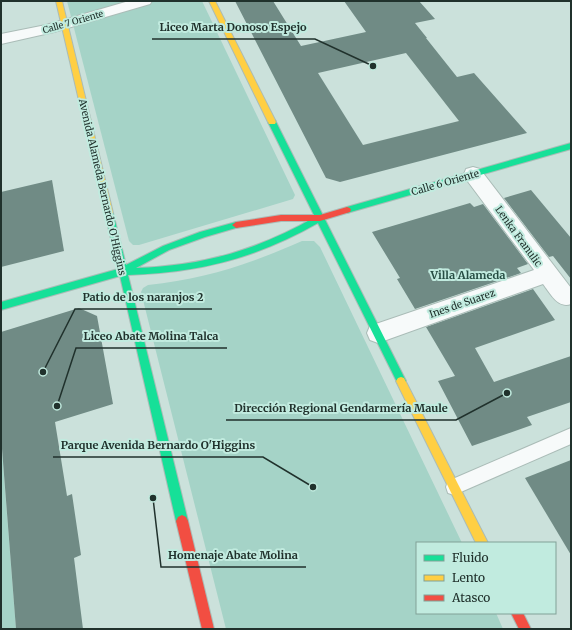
<svg xmlns="http://www.w3.org/2000/svg" width="572" height="630" font-family="Merriweather,serif">
<rect width="100%" height="100%" fill="#cbe1db"/>
<g fill="#a5d3c7">
<polygon points="67,1 202,1 295,195 293,199 139,245 133,245 129,241"/>
<path d="M302 241H314L320 247 462 543H417V613H496L503 629H226L141 292 143 288 148 285C205 279 250 264 302 241Z"/>
<polygon points="1,438 16,629 1,629"/>
</g>
<g fill="#708b85" fill-rule="evenodd">
<path d="M235 1H273L301 46 366 32 344 1H419L435 19 415 23 427 38H426L457 77 474 73 527 133 340 182 326 178ZM406 53 459 121 363 145 318 73Z"/>
<polygon points="52,180 64,251 1,267 1,192"/>
<polygon points="531,190 571,238 571,279 553,256 549,257 504,198"/>
<polygon points="470,203 474,207 483,204 528,264 517,268 521,273 415,309 397,279 400,278 372,232"/>
<polygon points="533,289 555,320 475,348 494,382 571,356 571,402 527,417 532,425 472,446 438,381 455,376 426,327"/>
<polygon points="79,308 97,316 113,404 55,422 67,496 72,494 81,555 74,558 83,629 16,629 1,436 1,332"/>
<polygon points="571,460 571,555 525,478"/>
</g>
<g fill="none" stroke-linecap="round" stroke-linejoin="round">
<g stroke="#aabcb7" stroke-width="2">
<polygon id="lane" points="571,428 571,444 454,495 448,493 446,487 448,481"/>
</g>
<g stroke="#aabcb7" stroke-width="2">
<g id="street">
<polygon points="129,1 152,1 150,4 54,32 1,44 1,34 46,25"/>
<path d="M473 167 480 169 571 288V304C558 309 550 293 543 284L378 343 370 340 367 333 370 326 534 270 466 179 464 174 466 169Z"/>
</g>
</g>
<g stroke="#aabcb7" stroke-width="2">
<g id="fast">
<path d="M269 120H275L276 122 406 381 404 384 401 385 398 384 318 223C257 258 198 273 128 275L188 521 186 525 182 527 178 525 176 521 120 276 1 310V302L118 269 105 213 109 210 113 213 126 265 163 246 200 232 236 222 240 225 239 227 205 237 169 250 136 268C202 266 258 250 315 217L268 122Z"/>
<polygon points="571,143 571,149 347,213 343,210 347,207"/>
</g>
</g>
<g stroke="#aabcb7" stroke-width="2">
<g id="slow">
<polygon points="56,1 62,1 113,213 109,216 105,213"/>
<polygon points="209,1 215,1 276,122 275,124 269,124 268,122"/>
<polygon points="401,377 404,378 488,543 476,543 396,381 398,378"/>
</g>
</g>
<g stroke="#aabcb7" stroke-width="2">
<g id="jam">
<polygon points="347,207 350,208 351,210 350,212 320,221 281,221 236,228 232,225 236,222 281,215 320,215"/>
<polygon points="182,515 186,517 188,521 214,629 202,629 176,521 178,517"/>
<polygon points="511,613 523,613 531,629 519,629"/>
</g>
</g>
<use href="#lane" fill="#f7fafa" fill-rule="evenodd"/>
<use href="#street" fill="#f7fafa" fill-rule="evenodd"/>
<use href="#fast" fill="#16e098" fill-rule="evenodd"/>
<use href="#slow" fill="#ffcf43" fill-rule="evenodd"/>
<use href="#jam" fill="#f24e42" fill-rule="evenodd"/>
</g>
<g text-anchor="middle" stroke-width="4" stroke-linejoin="round" paint-order="stroke">
<g font-size="9" fill="#20312c" stroke="#c1ebdf">
<text transform="translate(73 22) rotate(-16)" y="3">Calle 7 Oriente</text>
</g>
<g font-size="10" fill="#20312c" stroke="#c1ebdf">
<text transform="translate(445 182) rotate(-16)" y="4">Calle 6 Oriente</text>
<text transform="translate(103 187) rotate(77)" y="4">Avenida Alameda Bernardo O'Higgins</text>
<text transform="translate(519 236) rotate(54)" y="4">Lenka Franulic</text>
<text transform="translate(462 303) rotate(-19)" y="4">Ines de Suarez</text>
</g>
<g font-size="11" font-weight="bold" fill="#264d43" stroke="#c1ebdf">
<text x="468" y="279">Villa Alameda</text>
</g>
</g>
<path fill="none" stroke="#20312c" stroke-width="1.5" d="M373 66L315 39H152M43 372L75 309H212M57 406L76 348H227M507 393L456 420H226M313 487L263 457H53M153 498L161 567H306"/>
<g fill="#20312c" stroke="#c1ebdf" stroke-width="1.5">
<circle cx="373" cy="66" r="4"/>
<circle cx="43" cy="372" r="4"/>
<circle cx="57" cy="406" r="4"/>
<circle cx="507" cy="393" r="4"/>
<circle cx="313" cy="487" r="4"/>
<circle cx="153" cy="498" r="4"/>
</g>
<g font-size="11" text-anchor="middle" font-weight="bold" fill="#20312c" stroke="#c1ebdf" stroke-width="4" stroke-linejoin="round" paint-order="stroke">
<text x="233" y="31">Liceo Marta Donoso Espejo</text>
<text x="143" y="301">Patio de los naranjos 2</text>
<text x="151" y="340">Liceo Abate Molina Talca</text>
<text x="341" y="412">Dirección Regional Gendarmería Maule</text>
<text x="158" y="449">Parque Avenida Bernardo O'Higgins</text>
<text x="233" y="559">Homenaje Abate Molina</text>
</g>
<rect width="572" height="630" fill="none" stroke="#20312c" stroke-width="4"/>
<rect x="416" y="542" width="140" height="72" fill="#c1ebdf" stroke="#81a197"/>
<rect x="424" y="555" width="20" height="6" fill="#16e098" stroke="#81a197"/>
<text x="452" y="562" font-size="12" fill="#20312c">Fluido</text>
<rect x="424" y="575" width="20" height="6" fill="#ffcf43" stroke="#81a197"/>
<text x="452" y="582" font-size="12" fill="#20312c">Lento</text>
<rect x="424" y="595" width="20" height="6" fill="#f24e42" stroke="#81a197"/>
<text x="452" y="602" font-size="12" fill="#20312c">Atasco</text>
</svg>
